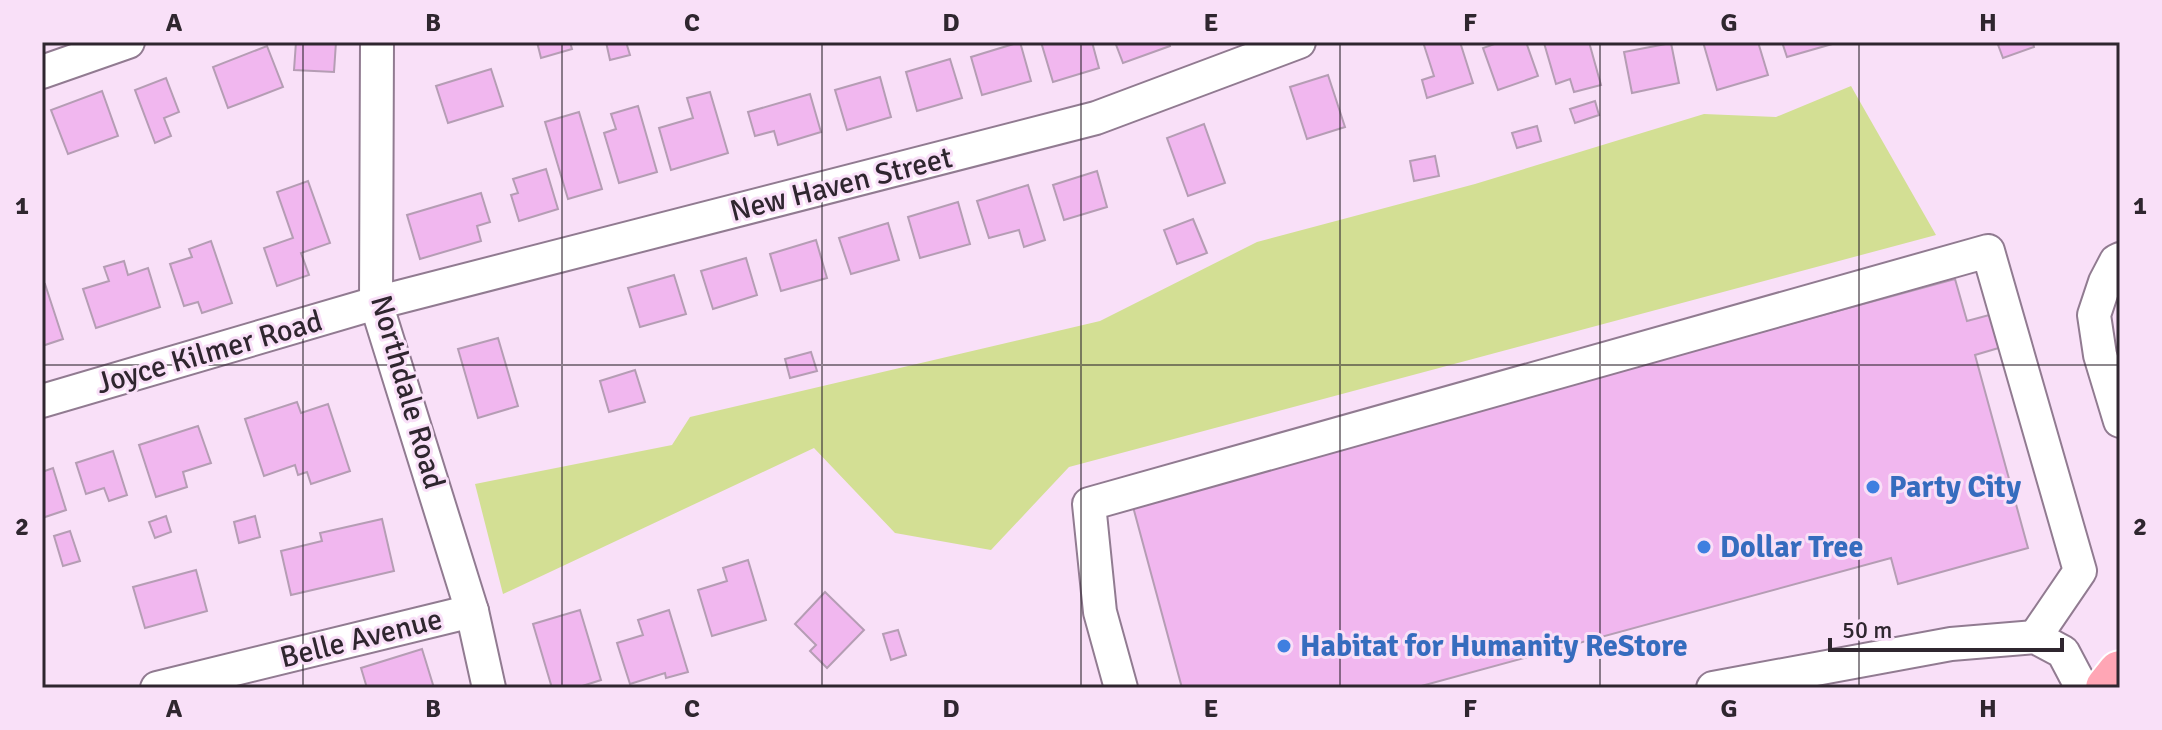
<svg xmlns="http://www.w3.org/2000/svg" width="2162" height="730" font-family="Signika,sans-serif">
<rect width="100%" height="100%" fill="#f9e0f8"/>
<polygon fill="#d3df94" points="1851,86 1936,235 1069,467 991,550 895,533 814,448 503,594 475,484 672,445 690,417 1100,321 1257,242 1475,184 1704,114 1776,117"/>
<g fill="#f1b7ef" stroke="#b59db4" stroke-width="2">
<polygon points="296,42 336,42 334,72 294,70"/>
<polygon points="537,42 570,42 572,49 541,58"/>
<polygon points="606,42 626,42 630,55 610,60"/>
<polygon points="1020,42 1031,81 982,95 971,57"/>
<polygon points="1041,42 1092,42 1099,68 1053,82"/>
<polygon points="1115,42 1169,42 1170,46 1123,63"/>
<polygon points="1423,42 1460,42 1473,83 1427,98 1422,80 1434,76"/>
<polygon points="1500,42 1526,42 1538,76 1498,90 1483,48"/>
<polygon points="1548,42 1589,42 1601,85 1574,92 1570,79 1556,84 1544,43"/>
<polygon points="1703,42 1758,42 1768,75 1717,90"/>
<polygon points="1782,42 1831,42 1832,44 1787,57"/>
<polygon points="1997,42 2033,42 2034,47 2003,58"/>
<polygon points="1671,43 1679,83 1632,93 1624,52"/>
<polygon points="267,46 283,87 228,108 213,67"/>
<polygon points="950,59 962,98 917,111 906,72"/>
<polygon points="491,69 503,106 448,123 436,86"/>
<polygon points="1328,75 1345,127 1307,139 1290,87"/>
<polygon points="880,77 891,117 847,130 835,90"/>
<polygon points="166,78 179,112 164,118 171,136 155,143 135,90"/>
<polygon points="102,91 118,136 68,154 51,110"/>
<polygon points="710,92 728,153 671,170 659,128 693,118 687,98"/>
<polygon points="810,94 821,132 778,145 774,131 755,136 748,112"/>
<polygon points="1595,101 1599,115 1575,123 1570,109"/>
<polygon points="638,106 657,172 619,183 604,133 616,129 611,114"/>
<polygon points="579,112 602,189 568,199 545,122"/>
<polygon points="1204,124 1225,183 1188,196 1167,138"/>
<polygon points="1537,126 1541,141 1517,148 1512,133"/>
<polygon points="1435,156 1439,176 1414,181 1410,161"/>
<polygon points="546,169 558,209 519,221 511,195 518,193 513,179"/>
<polygon points="1097,171 1107,207 1064,220 1053,185"/>
<polygon points="308,181 330,243 301,253 309,275 277,286 264,248 293,238 277,192"/>
<polygon points="1028,185 1045,240 1024,247 1019,230 989,238 977,201"/>
<polygon points="481,193 490,222 477,226 481,241 420,259 407,215"/>
<polygon points="958,202 970,244 920,258 908,217"/>
<polygon points="1193,219 1207,253 1177,264 1164,230"/>
<polygon points="888,223 899,260 851,274 839,238"/>
<polygon points="816,240 827,278 781,291 770,254"/>
<polygon points="211,241 232,303 202,313 198,302 184,306 170,264 192,257 189,249"/>
<polygon points="746,258 757,295 713,309 701,271"/>
<polygon points="124,261 128,275 148,268 160,307 96,328 83,289 109,281 104,267"/>
<polygon points="674,275 686,314 640,327 628,288"/>
<polygon points="1955,279 1967,321 1993,314 2002,347 1975,355 2028,548 1898,584 1891,558 1414,688 1182,688 1132,503"/>
<polygon points="45,284 63,339 42,346 42,285"/>
<polygon points="498,338 518,406 478,418 458,349"/>
<polygon points="811,352 817,371 790,378 785,359"/>
<polygon points="635,370 645,402 609,412 600,381"/>
<polygon points="297,402 301,413 328,404 350,471 311,484 307,472 298,475 295,465 264,476 245,419"/>
<polygon points="198,426 211,463 183,472 187,487 156,497 139,445"/>
<polygon points="113,451 127,495 109,501 104,488 86,494 76,463"/>
<polygon points="53,468 66,510 42,518 42,472"/>
<polygon points="166,516 171,532 155,538 149,522"/>
<polygon points="255,516 260,537 239,543 234,522"/>
<polygon points="382,519 394,571 291,595 281,551 322,541 320,533"/>
<polygon points="70,531 80,561 63,566 54,536"/>
<polygon points="748,560 766,620 712,636 698,590 727,581 723,568"/>
<polygon points="196,570 207,611 145,628 133,587"/>
<polygon points="825,592 864,630 827,668 810,651 816,645 795,624"/>
<polygon points="580,610 601,680 576,688 552,688 533,624"/>
<polygon points="669,610 688,672 666,678 665,673 630,684 617,643 643,635 638,620"/>
<polygon points="898,630 906,655 891,660 883,634"/>
<polygon points="422,649 434,688 367,688 361,668"/>
</g>
<g fill="none" stroke-linecap="round" stroke-linejoin="round">
<g stroke="#917b91" stroke-width="36">
<g id="minor">
<polyline points="377,42 376,303 472,611 489,688"/>
<polyline points="42,72 128,42"/>
<polyline points="2120,259 2116,261 2105,282 2094,315 2100,355 2120,421"/>
<polyline points="42,401 376,303 1096,118 1299,42"/>
<polyline points="157,688 472,611"/>
<polyline points="1121,688 1100,612 1089,504 1988,251 2080,571 2035,637"/>
<polyline points="1713,688 1951,644 2035,637 2063,652 2082,688"/>
</g>
</g>
<g stroke="#fff" stroke-width="48">
<polyline id="highway" points="2108,688 2120,673"/>
</g>
<use href="#minor" stroke="#fff" stroke-width="32"/>
<use href="#highway" stroke="#ffa6b5" stroke-width="44"/>
</g>
<path fill="none" stroke="#2f262f" stroke-width="2" stroke-opacity="0.55" d="M303 42V688M562 42V688M822 42V688M1081 42V688M1340 42V688M1600 42V688M1859 42V688M42 365H2120"/>
<g fill="#3f7fe0" stroke="#f9e0f8" stroke-width="3">
<circle cx="1873" cy="487" r="8"/>
<circle cx="1704" cy="547" r="8"/>
<circle cx="1284" cy="646" r="8"/>
</g>
<g text-anchor="middle" stroke-width="6" stroke-linejoin="round" paint-order="stroke">
<g font-size="30" fill="#2f262f" stroke="#f9e0f8">
<text transform="translate(841 184) rotate(-14)" y="10">New Haven Street</text>
<text transform="translate(209 352) rotate(-16)" y="10">Joyce Kilmer Road</text>
<text transform="translate(408 392) rotate(74)" y="10">Northdale Road</text>
<text transform="translate(361 638) rotate(-14)" y="10">Belle Avenue</text>
</g>
<g font-size="30" font-weight="bold" fill="#366cbe" stroke="#f9e0f8" text-anchor="start">
<text x="1889" y="497">Party City</text>
<text x="1720" y="557">Dollar Tree</text>
<text x="1300" y="656">Habitat for Humanity ReStore</text>
</g>
</g>
<rect width="2162" height="730" fill="none" stroke="#f9e0f8" stroke-width="88"/>
<path d="M1830 638v12h232v-12" fill="none" stroke="#2f262f" stroke-width="4"/>
<text x="1842" y="638" font-size="24" fill="#2f262f" stroke="#f9e0f8" stroke-width="6" paint-order="stroke">50 m</text>
<rect x="44" y="44" width="2074" height="642" fill="none" stroke="#2f262f" stroke-width="3"/>
<g font-size="26" text-anchor="middle" font-weight="bold" fill="#2f262f">
<text x="174" y="31">A</text>
<text x="433" y="31">B</text>
<text x="692" y="31">C</text>
<text x="951" y="31">D</text>
<text x="1211" y="31">E</text>
<text x="1470" y="31">F</text>
<text x="1729" y="31">G</text>
<text x="1988" y="31">H</text>
<text x="22" y="214">1</text>
<text x="2140" y="214">1</text>
<text x="22" y="535">2</text>
<text x="2140" y="535">2</text>
<text x="174" y="717">A</text>
<text x="433" y="717">B</text>
<text x="692" y="717">C</text>
<text x="951" y="717">D</text>
<text x="1211" y="717">E</text>
<text x="1470" y="717">F</text>
<text x="1729" y="717">G</text>
<text x="1988" y="717">H</text>
</g>
</svg>
